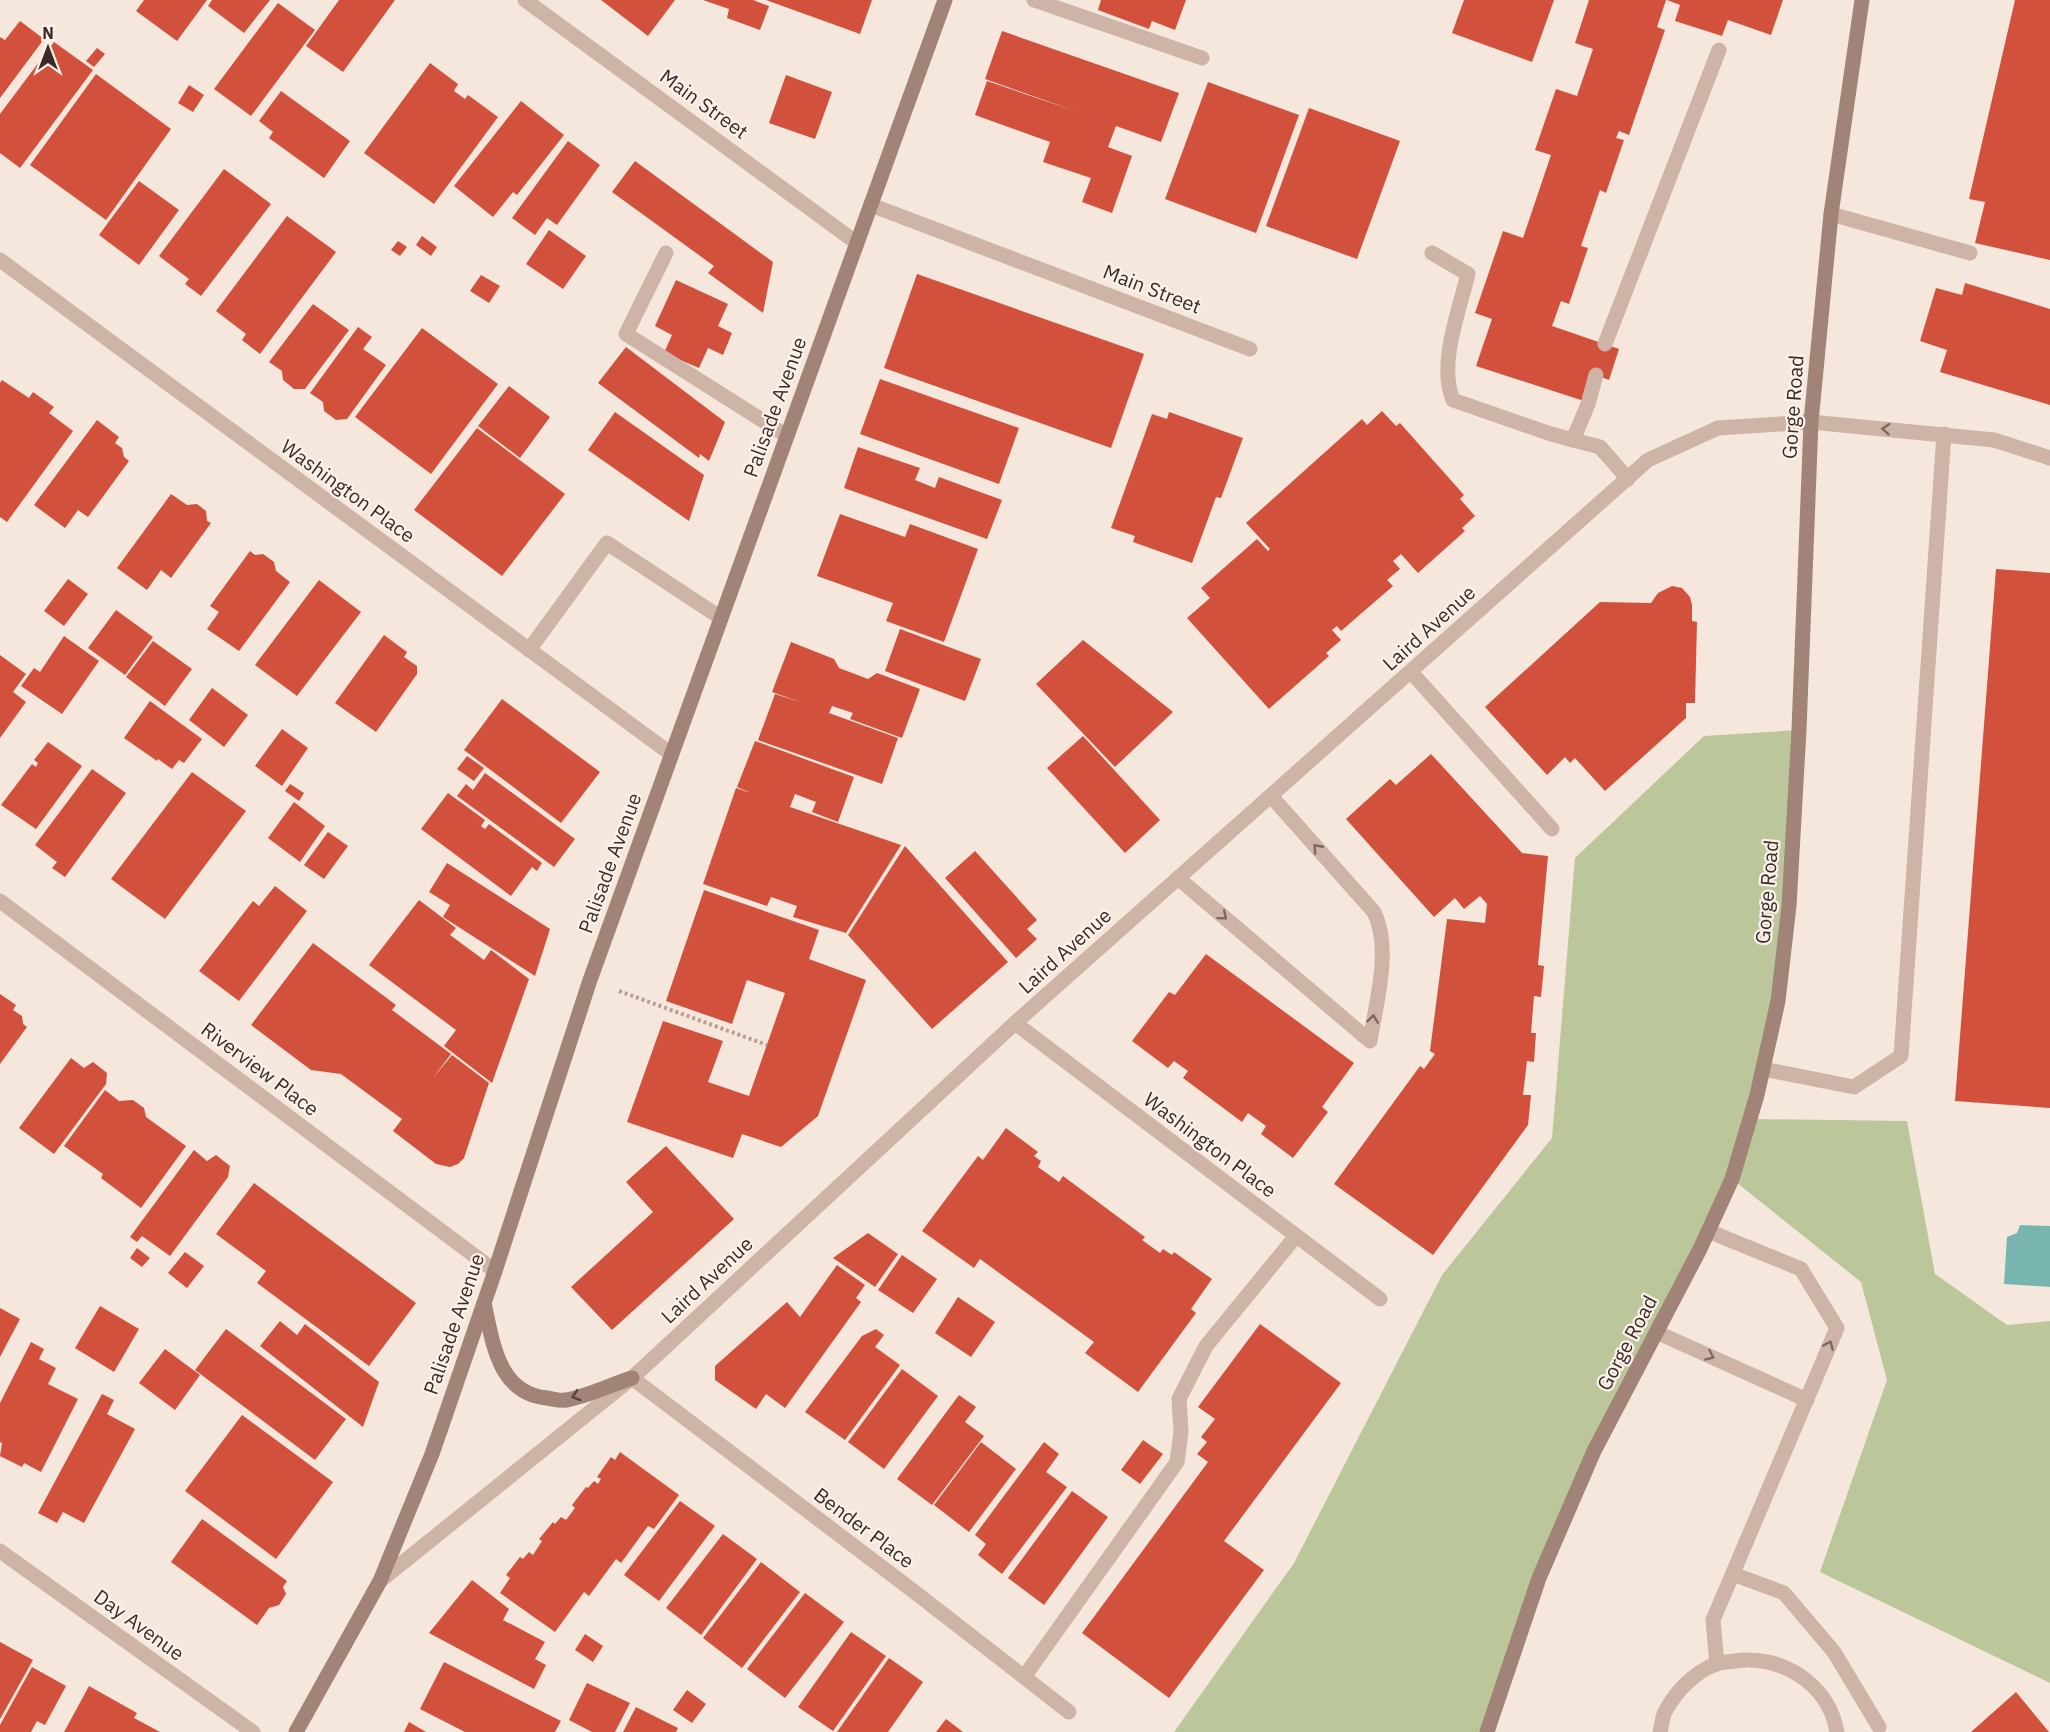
<svg xmlns="http://www.w3.org/2000/svg" width="2050" height="1732" font-family="'IBM Plex Sans',sans-serif">
<rect width="100%" height="100%" fill="#f5e7dc"/>
<polygon fill="#bcc69b" points="1799,730 1789,906 1750,1119 1907,1121 1935,1274 2007,1325 2050,1321 2050,1683 1820,1572 1887,1380 1861,1282 1732,1179 1594,1451 1487,1732 1174,1732 1294,1563 1442,1275 1552,1138 1575,858 1704,736"/>
<polygon fill="#78b5b1" points="2020,1225 2050,1226 2050,1287 2004,1284 2007,1237 2017,1233"/>
<g fill="#d2513d">
<polygon points="144,0 207,0 177,41 136,11"/>
<polygon points="212,0 270,0 244,33 208,6"/>
<polygon points="339,0 395,0 343,72 306,46"/>
<polygon points="601,0 675,0 648,36"/>
<polygon points="703,0 753,0 769,6 760,30 727,18 729,9"/>
<polygon points="766,0 872,0 860,34"/>
<polygon points="1101,0 1186,0 1175,30 1152,21 1149,29 1098,10"/>
<polygon points="1464,0 1554,0 1532,62 1452,33"/>
<polygon points="1589,0 1666,0 1657,27 1665,30 1629,135 1619,131 1616,138 1624,140 1606,193 1600,190 1581,246 1588,248 1569,304 1561,301 1552,326 1619,349 1609,380 1596,375 1587,402 1476,366 1492,319 1475,313 1503,231 1523,238 1551,155 1535,150 1556,89 1577,96 1593,49 1575,43"/>
<polygon points="1667,0 1783,0 1771,35 1728,20 1722,36 1675,21 1680,5"/>
<polygon points="2015,0 2050,0 2050,260 1975,243 1985,202 1969,199"/>
<polygon points="278,3 315,30 251,116 214,89"/>
<polygon points="20,21 44,39 0,98 0,37 5,40"/>
<polygon points="1002,31 1179,93 1161,142 1116,126 1108,147 1132,156 1112,213 1082,202 1091,178 1043,162 1050,142 975,115 987,81 1075,111 985,79"/>
<polygon points="54,42 93,70 20,168 0,153 0,114"/>
<polygon points="97,48 105,54 94,67 86,61"/>
<polygon points="430,63 458,84 454,91 465,99 468,95 498,117 434,204 364,153"/>
<polygon points="96,74 171,129 106,220 30,165"/>
<polygon points="786,75 832,92 815,139 769,123"/>
<polygon points="1208,82 1299,115 1256,233 1165,199"/>
<polygon points="189,85 204,95 193,112 178,103"/>
<polygon points="281,91 350,141 324,178 269,138 273,132 259,121"/>
<polygon points="521,101 564,135 517,195 513,192 493,217 454,186"/>
<polygon points="1309,108 1400,141 1357,259 1266,226"/>
<polygon points="568,141 600,165 557,225 547,218 535,235 512,218"/>
<polygon points="635,161 773,262 763,313 708,273 714,266 612,192"/>
<polygon points="224,169 271,204 201,296 185,284 189,279 159,256"/>
<polygon points="139,181 179,210 139,265 99,235"/>
<polygon points="287,216 336,252 260,354 242,340 246,334 216,311"/>
<polygon points="549,230 586,256 563,289 526,264"/>
<polygon points="422,236 437,247 431,256 416,245"/>
<polygon points="398,241 407,247 400,256 391,250"/>
<polygon points="917,274 1144,354 1111,448 884,368"/>
<polygon points="481,275 500,286 489,303 470,291"/>
<polygon points="676,280 728,304 718,326 732,333 723,355 708,348 699,368 664,353 672,335 655,326"/>
<polygon points="1965,283 2050,309 2050,405 1940,372 1947,350 1920,341 1936,288 1962,295"/>
<polygon points="313,304 349,330 305,389 294,389 283,380 282,371 269,362"/>
<polygon points="358,327 372,337 363,349 386,365 347,419 336,420 324,411 323,402 310,393"/>
<polygon points="422,328 498,384 431,474 355,417"/>
<polygon points="626,347 725,422 709,461 700,454 699,458 598,383"/>
<polygon points="880,379 1019,428 999,484 860,434"/>
<polygon points="2,380 29,398 33,392 54,407 49,413 73,431 7,522 0,517 0,383"/>
<polygon points="509,386 550,417 520,458 478,426"/>
<polygon points="1382,411 1396,426 1400,423 1464,495 1460,499 1475,516 1462,528 1465,531 1418,573 1401,554 1393,561 1400,569 1387,580 1393,586 1341,631 1337,626 1332,630 1341,640 1326,653 1329,656 1269,709 1187,618 1210,598 1201,588 1257,539 1268,551 1270,549 1246,523 1362,419 1367,425"/>
<polygon points="615,412 704,475 689,521 588,450"/>
<polygon points="1169,412 1243,438 1221,498 1216,497 1192,563 1133,542 1135,536 1111,528 1152,414 1167,419"/>
<polygon points="97,420 119,437 115,443 122,448 124,457 129,461 88,517 78,510 65,528 34,505"/>
<polygon points="477,428 565,494 502,576 414,510"/>
<polygon points="858,447 920,468 915,480 935,488 939,477 1002,500 987,539 844,488"/>
<polygon points="171,494 187,505 197,504 206,511 207,521 211,523 171,578 161,570 147,590 117,568"/>
<polygon points="840,514 905,537 910,524 978,549 944,642 886,621 893,603 817,576"/>
<polygon points="250,551 255,555 263,554 274,562 276,571 290,582 239,651 207,629 219,612 210,606"/>
<polygon points="1996,569 2050,573 2050,1108 1955,1101"/>
<polygon points="68,579 88,594 64,626 44,611"/>
<polygon points="319,580 361,612 297,696 255,665"/>
<polygon points="1672,586 1682,588 1690,597 1692,605 1692,621 1697,622 1695,703 1686,703 1686,718 1605,791 1575,758 1570,763 1565,757 1547,775 1485,707 1600,602 1651,603 1658,593"/>
<polygon points="116,610 153,637 125,675 88,648"/>
<polygon points="900,629 981,659 965,701 885,671"/>
<polygon points="384,635 407,652 404,657 417,666 417,674 376,732 335,703"/>
<polygon points="64,636 99,661 62,714 21,686 34,668 40,672"/>
<polygon points="1083,640 1173,712 1115,767 1036,684"/>
<polygon points="153,641 192,669 165,706 126,677"/>
<polygon points="791,642 834,659 839,668 868,679 877,673 920,689 902,738 850,719 853,713 832,706 829,713 898,738 882,784 758,740 775,694 803,703 772,692"/>
<polygon points="0,655 26,674 13,692 26,702 0,738"/>
<polygon points="212,688 248,715 224,747 189,720"/>
<polygon points="502,699 600,772 561,823 464,750"/>
<polygon points="150,701 202,739 184,763 179,760 172,769 158,759 157,761 124,738"/>
<polygon points="282,729 308,748 282,786 255,766"/>
<polygon points="1083,736 1160,820 1125,853 1047,768"/>
<polygon points="755,741 854,777 838,822 812,812 816,802 795,794 790,807 901,845 846,933 793,917 797,906 771,897 767,906 703,884 736,788 751,793 737,787"/>
<polygon points="48,742 82,766 36,829 1,805 32,764 36,767 38,763 34,760"/>
<polygon points="1431,754 1522,853 1548,856 1538,965 1544,966 1541,997 1534,996 1531,1033 1536,1033 1534,1062 1527,1061 1523,1095 1531,1095 1528,1125 1433,1255 1334,1184 1420,1066 1424,1069 1435,1054 1430,1051 1447,919 1485,923 1487,904 1480,896 1464,909 1455,898 1434,917 1346,819 1390,779 1396,785"/>
<polygon points="467,756 484,768 474,781 457,769"/>
<polygon points="92,769 126,793 65,877 52,868 57,862 35,845"/>
<polygon points="192,772 246,811 165,919 111,879"/>
<polygon points="485,773 575,839 554,867 457,796 466,784 473,790"/>
<polygon points="290,784 304,793 299,801 285,791"/>
<polygon points="448,793 485,820 481,826 485,829 489,824 542,863 537,871 532,867 511,896 421,829"/>
<polygon points="294,802 325,826 300,862 268,838"/>
<polygon points="328,832 348,846 324,879 304,865"/>
<polygon points="905,846 1008,962 932,1029 848,935"/>
<polygon points="975,851 1037,920 1027,929 1037,939 1016,958 945,878"/>
<polygon points="447,863 550,929 535,976 443,917 450,905 429,892"/>
<polygon points="275,886 307,911 239,1001 199,971 253,901 259,906"/>
<polygon points="704,890 819,930 809,959 866,980 818,1116 781,1147 742,1134 733,1158 627,1122 663,1021 723,1041 708,1082 749,1096 785,993 747,980 732,1024 666,1001"/>
<polygon points="419,900 456,928 450,935 484,960 491,950 529,979 492,1083 444,1046 456,1030 369,965"/>
<polygon points="313,943 396,1005 392,1010 451,1054 433,1078 452,1055 489,1083 464,1158 458,1164 450,1167 436,1164 393,1131 402,1119 341,1074 311,1070 251,1025"/>
<polygon points="1206,954 1354,1063 1322,1107 1328,1112 1293,1158 1261,1134 1266,1126 1248,1113 1242,1122 1183,1078 1188,1071 1174,1061 1168,1068 1132,1041 1169,992 1175,995"/>
<polygon points="0,994 16,1005 13,1010 22,1016 23,1024 27,1027 0,1064"/>
<polygon points="71,1058 84,1068 93,1062 107,1073 106,1084 54,1154 19,1128"/>
<polygon points="105,1090 119,1101 133,1100 144,1108 146,1117 186,1146 141,1208 101,1178 103,1174 64,1146"/>
<polygon points="1006,1128 1038,1152 1034,1156 1041,1161 1038,1167 1059,1182 1063,1176 1145,1237 1142,1240 1160,1253 1163,1249 1172,1255 1174,1252 1212,1279 1191,1309 1196,1313 1138,1392 1085,1353 1094,1342 980,1259 974,1268 922,1231 978,1156 983,1160"/>
<polygon points="666,1146 734,1219 612,1330 571,1287 653,1212 626,1182"/>
<polygon points="194,1150 207,1161 216,1155 230,1166 228,1177 170,1256 142,1236 137,1242 130,1237"/>
<polygon points="254,1183 416,1303 369,1366 257,1283 266,1271 216,1234"/>
<polygon points="868,1233 898,1254 875,1287 833,1258"/>
<polygon points="137,1248 150,1258 142,1267 130,1258"/>
<polygon points="185,1252 204,1266 187,1288 168,1273"/>
<polygon points="902,1255 937,1279 913,1313 878,1290"/>
<polygon points="837,1265 865,1285 856,1298 861,1302 785,1408 766,1394 756,1409 715,1380 715,1366 787,1302 800,1317"/>
<polygon points="958,1297 995,1322 971,1357 935,1333"/>
<polygon points="100,1306 139,1329 114,1372 75,1348"/>
<polygon points="0,1308 20,1319 0,1357"/>
<polygon points="280,1321 297,1335 305,1324 379,1382 363,1427 260,1346"/>
<polygon points="1260,1324 1341,1383 1224,1541 1264,1570 1169,1698 1082,1633 1208,1462 1197,1454 1207,1442 1201,1437 1215,1419 1198,1407"/>
<polygon points="226,1329 346,1419 315,1460 195,1370"/>
<polygon points="876,1329 884,1335 875,1347 900,1365 845,1440 805,1412 862,1336"/>
<polygon points="31,1342 44,1349 39,1359 56,1368 48,1384 78,1399 41,1472 24,1463 22,1467 0,1456 2,1443 0,1442 0,1403"/>
<polygon points="165,1349 200,1375 175,1410 139,1383"/>
<polygon points="902,1369 938,1396 884,1469 848,1442"/>
<polygon points="102,1394 114,1400 107,1414 135,1429 84,1523 63,1512 57,1523 38,1513"/>
<polygon points="959,1395 976,1407 965,1422 984,1436 932,1505 897,1479"/>
<polygon points="242,1415 333,1482 276,1559 185,1491"/>
<polygon points="1143,1440 1163,1454 1140,1484 1121,1470"/>
<polygon points="981,1442 1016,1469 969,1532 934,1505"/>
<polygon points="1044,1442 1059,1454 1046,1472 1067,1487 1002,1574 978,1555 986,1544 975,1535"/>
<polygon points="620,1452 679,1495 654,1529 648,1526 621,1563 616,1559 589,1596 584,1592 555,1632 500,1593 510,1578 506,1575 520,1557 523,1559 529,1552 533,1555 542,1541 539,1539 553,1522 555,1524 561,1517 566,1520 575,1508 572,1505 586,1487 588,1488 594,1481 598,1484 601,1479 597,1477 611,1457 615,1460"/>
<polygon points="1072,1491 1108,1517 1044,1605 1008,1578"/>
<polygon points="680,1501 715,1526 659,1601 624,1575"/>
<polygon points="202,1519 287,1581 283,1587 286,1594 279,1605 269,1608 257,1625 171,1562"/>
<polygon points="723,1534 757,1559 701,1635 666,1608"/>
<polygon points="761,1562 800,1592 742,1668 703,1638"/>
<polygon points="472,1580 509,1609 503,1620 545,1642 535,1659 546,1665 534,1689 429,1633"/>
<polygon points="805,1593 844,1622 785,1698 747,1669"/>
<polygon points="851,1632 886,1656 833,1731 798,1707"/>
<polygon points="585,1634 603,1646 593,1662 575,1650"/>
<polygon points="0,1642 33,1660 0,1719"/>
<polygon points="889,1658 923,1682 888,1732 837,1732"/>
<polygon points="444,1662 561,1721 555,1732 465,1732 420,1709"/>
<polygon points="32,1667 66,1686 45,1725 37,1721 31,1732 0,1732 0,1725"/>
<polygon points="587,1683 630,1703 615,1732 592,1732 569,1720"/>
<polygon points="89,1686 137,1713 134,1718 160,1732 64,1732"/>
<polygon points="687,1690 706,1704 692,1723 673,1710"/>
<polygon points="2016,1692 2049,1732 1971,1732"/>
<polygon points="636,1707 678,1728 676,1732 623,1732"/>
<polygon points="946,1719 963,1732 936,1732"/>
<polygon points="409,1722 426,1732 404,1732"/>
</g>
<g fill="none" stroke-linecap="round" stroke-linejoin="round">
<polyline stroke="#ba9e91" stroke-width="4" stroke-dasharray="3 3" stroke-linecap="butt" points="619,991 767,1045"/>
<g stroke="#ceb4a7" stroke-width="15">
<polyline points="1034,0 1202,58"/>
<polyline points="1831,214 1970,253"/>
<polyline points="666,253 626,334 787,436"/>
<path d="M1432 253 1468 274C1459 311 1438 365 1453 400L1551 434 1573 440"/>
<polyline points="1605,344 1719,50"/>
<polyline points="1596,375 1588,404 1573,440 1600,447 1628,479"/>
<polyline points="1811,422 1994,440 2050,458"/>
<polyline points="529,650 607,543 721,618"/>
<polyline points="1411,672 1552,829"/>
<path d="M1178 878 1370 1041C1376 1003 1392 948 1374 912L1271 796"/>
<polyline points="1763,1069 1854,1087 1901,1056 1944,434"/>
<polyline points="1708,1231 1801,1269 1837,1328 1713,1620 1717,1664"/>
<polyline points="1656,1332 1807,1400"/>
<polyline points="1733,1574 1784,1593 1834,1652 1879,1727"/>
<polyline points="1024,1677 1177,1462 1181,1432 1179,1399 1206,1346 1296,1236"/>
<path d="M1660 1732C1662 1725 1662 1716 1666 1710 1677 1690 1695 1672 1716 1664 1722 1662 1729 1662 1735 1661 1781 1654 1829 1684 1837 1732"/>
</g>
<g stroke="#ceb4a7" stroke-width="15">
<polyline points="525,0 857,243"/>
<polyline points="871,205 1250,349"/>
<polyline points="0,260 671,754"/>
<polyline points="0,901 495,1271"/>
<polyline points="1015,1023 1380,1299"/>
<polyline points="632,1378 912,1590 1069,1712"/>
<polyline points="0,1551 253,1732"/>
<polyline points="380,1581 632,1378 1015,1023 1648,460 1718,428 1811,422"/>
</g>
<g stroke="#a28378" stroke-width="15">
<path d="M484 1303C493 1343 498 1393 547 1398 553 1399 560 1401 566 1400 588 1396 610 1385 632 1378"/>
<polyline points="296,1732 380,1581 432,1454 495,1271 590,980 945,0"/>
<polyline points="1487,1732 1539,1578 1594,1451 1700,1249 1732,1179 1757,1095 1778,1001 1789,906 1799,730 1811,422 1831,214 1862,0"/>
</g>
</g>
<defs><path id="oneway-chevron" d="M-2-3.5L2.5 0L-2 3.5" fill="none" stroke-width="1.6" stroke-linecap="round" stroke-linejoin="round" transform="scale(1.5)"/></defs>
<g stroke="#7d6961">
<use href="#oneway-chevron" transform="translate(1886 429) rotate(-175)"/>
<use href="#oneway-chevron" transform="translate(1317 848) rotate(-132)"/>
<use href="#oneway-chevron" transform="translate(1223 916) rotate(40)"/>
<use href="#oneway-chevron" transform="translate(1373 1019) rotate(-82)"/>
<use href="#oneway-chevron" transform="translate(1829 1345) rotate(-67)"/>
<use href="#oneway-chevron" transform="translate(1710 1356) rotate(24)"/>
</g>
<use stroke="#54423c" href="#oneway-chevron" transform="translate(576 1396) rotate(162)"/>
<g text-anchor="middle" stroke-width="4.5" stroke-linejoin="round" paint-order="stroke">
<g font-size="20" fill="#3a2c28" stroke="#fcf1ea">
<text transform="translate(704 104) rotate(36)" y="7">Main Street</text>
<text transform="translate(1152 289) rotate(21)" y="7">Main Street</text>
<text transform="translate(775 407) rotate(-70)" y="7">Palisade Avenue</text>
<text transform="translate(1793 407) rotate(-86)" y="7">Gorge Road</text>
<text transform="translate(348 491) rotate(36)" y="7">Washington Place</text>
<text transform="translate(1429 628) rotate(-42)" y="7">Laird Avenue</text>
<text transform="translate(610 863) rotate(-70)" y="7">Palisade Avenue</text>
<text transform="translate(1767 892) rotate(-85)" y="7">Gorge Road</text>
<text transform="translate(1065 951) rotate(-42)" y="7">Laird Avenue</text>
<text transform="translate(260 1069) rotate(37)" y="7">Riverview Place</text>
<text transform="translate(1210 1145) rotate(37)" y="7">Washington Place</text>
<text transform="translate(707 1280) rotate(-43)" y="7">Laird Avenue</text>
<text transform="translate(454 1324) rotate(-71)" y="7">Palisade Avenue</text>
<text transform="translate(1627 1343) rotate(-62)" y="7">Gorge Road</text>
<text transform="translate(864 1528) rotate(37)" y="7">Bender Place</text>
<text transform="translate(139 1625) rotate(36)" y="7">Day Avenue</text>
</g>
</g>
<g transform="translate(48 48)" stroke="#fcf1ea" stroke-width="4.5" paint-order="stroke">
<path d="M0-4.5L10 22L0 15L-10 22Z" fill="#3a2c28"/>
<text y="-9" font-size="16" font-weight="bold" text-anchor="middle" fill="#3a2c28">N</text>
</g>
</svg>
